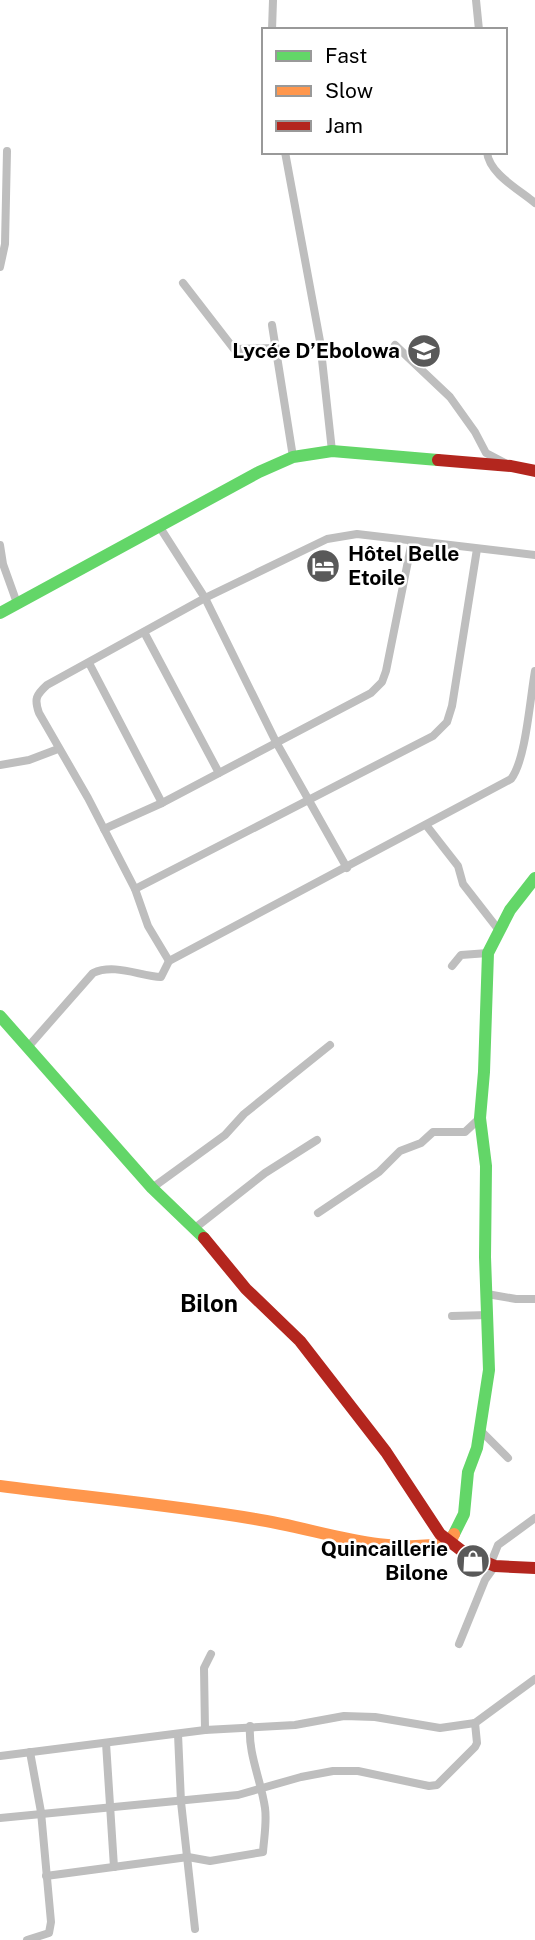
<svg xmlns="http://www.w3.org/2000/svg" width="535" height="1940" font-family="'Public Sans',sans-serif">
<rect width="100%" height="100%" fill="#fff"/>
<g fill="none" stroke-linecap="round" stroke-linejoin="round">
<g stroke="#bebebe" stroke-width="8">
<polyline points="476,0 479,30"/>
<polyline points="272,30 273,0"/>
<polyline points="285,152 320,341 332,451"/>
<path d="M487 152C489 174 520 190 535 203"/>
<polyline points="0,267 5,244 7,151"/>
<polyline points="183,283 234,349 275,348"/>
<polyline points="272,325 293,457"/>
<polyline points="395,345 450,397 475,432 486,453 505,463"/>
<polyline points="159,526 205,598 276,742 347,868"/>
<polyline points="0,545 3,564 17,603"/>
<polyline points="144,632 219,773"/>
<polyline points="89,663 162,803"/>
<polyline points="0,765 29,760 58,749"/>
<polyline points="426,825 458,866 463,884 498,929"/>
<polyline points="104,829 162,803 371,693 382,682 386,671 412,541"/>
<polyline points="135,889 433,736 447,722 452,706 477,549"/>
<path d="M169 961 148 926 135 889 88 798 39 713C34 699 36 695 47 685L205 598 327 539 357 534 535 555"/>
<polyline points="452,966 461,955 488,953"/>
<path d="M28 1047 93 973C114 963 140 976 161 977L169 961 511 779C526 760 530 698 535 671"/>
<polyline points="152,1188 225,1135 244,1114 330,1045"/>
<polyline points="318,1213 379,1172 400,1151 421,1143 433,1132 465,1132 480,1118"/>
<polyline points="195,1228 265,1173 317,1140"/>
<polyline points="487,1294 516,1299 535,1299"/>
<polyline points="452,1316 488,1315"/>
<polyline points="479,1429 508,1458"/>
<polyline points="488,1562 492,1560 498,1545 535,1518"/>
<polyline points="459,1644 485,1580 495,1566"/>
<polyline points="205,1730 204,1668 211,1654"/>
<polyline points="178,1734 181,1802 195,1929"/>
<polyline points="106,1743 114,1867"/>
<polyline points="0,1756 205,1730 295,1725 344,1716 375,1717 440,1728 475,1723 535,1679"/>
<polyline points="0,1818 238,1795 301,1777 333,1771 358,1771 429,1786 437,1785 475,1747 477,1743 475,1723"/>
<path d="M46 1876 188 1857 210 1861 263 1852C264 1838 267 1822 265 1808 261 1780 248 1754 250 1726"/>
<polyline points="27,1940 49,1933 51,1922 41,1812 30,1752"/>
</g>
<g stroke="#63d668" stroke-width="12">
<polyline points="0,613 259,472 293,457 332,451 438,460"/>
<polyline points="0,1016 152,1188 204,1238"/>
<polyline points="454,1534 464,1514 468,1472 477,1448 489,1370 485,1257 486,1166 480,1118 484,1072 488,953 510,910 535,878"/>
</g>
<path stroke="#ff974d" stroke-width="12" d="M0 1486C85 1497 171 1505 255 1519 324 1530 378 1555 450 1543L454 1534"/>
<g stroke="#b3261e" stroke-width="12">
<polyline points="438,460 511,466 535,471"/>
<polyline points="204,1238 246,1289 300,1341 386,1452 440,1534 466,1554 495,1566 535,1568"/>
</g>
</g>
<defs>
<g id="school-disc" transform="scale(1.75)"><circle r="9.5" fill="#595959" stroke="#fff"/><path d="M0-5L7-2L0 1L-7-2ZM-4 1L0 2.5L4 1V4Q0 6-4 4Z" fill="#fff"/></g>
<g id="hotel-disc" transform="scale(1.75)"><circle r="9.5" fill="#595959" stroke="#fff"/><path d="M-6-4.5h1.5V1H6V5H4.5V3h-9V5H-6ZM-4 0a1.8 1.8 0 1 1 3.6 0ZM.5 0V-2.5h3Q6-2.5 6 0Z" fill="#fff"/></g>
<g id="shop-disc" transform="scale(1.75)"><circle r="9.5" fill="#595959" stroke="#fff"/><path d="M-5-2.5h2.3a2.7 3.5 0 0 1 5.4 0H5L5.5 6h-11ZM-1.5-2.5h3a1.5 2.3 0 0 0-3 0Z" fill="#fff"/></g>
</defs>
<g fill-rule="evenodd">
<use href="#school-disc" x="424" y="351"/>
<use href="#hotel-disc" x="323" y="566"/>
<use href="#shop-disc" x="473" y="1561"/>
</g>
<g text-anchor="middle" stroke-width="5" stroke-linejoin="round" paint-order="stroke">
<g font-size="21" font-weight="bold" fill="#000" stroke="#fff" text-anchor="end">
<text x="400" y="358">Lycée D’Ebolowa</text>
<text x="348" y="561" text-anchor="start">Hôtel Belle<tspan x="348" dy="24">Etoile</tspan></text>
<text x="448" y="1556">Quincaillerie<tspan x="448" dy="24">Bilone</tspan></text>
</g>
<g font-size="24" font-weight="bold" fill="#000" stroke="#fff">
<text x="209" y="1312">Bilon</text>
</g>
</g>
<rect x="262" y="28" width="245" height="126" fill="#ffffff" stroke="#999999" stroke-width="2"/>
<rect x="276" y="51" width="35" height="10" fill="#63d668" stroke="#999999" stroke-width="2"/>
<text x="325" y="63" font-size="21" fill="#000000">Fast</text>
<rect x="276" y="86" width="35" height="10" fill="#ff974d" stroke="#999999" stroke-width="2"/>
<text x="325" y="98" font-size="21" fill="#000000">Slow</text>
<rect x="276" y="121" width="35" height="10" fill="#b3261e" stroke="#999999" stroke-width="2"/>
<text x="325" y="133" font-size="21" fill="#000000">Jam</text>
</svg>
